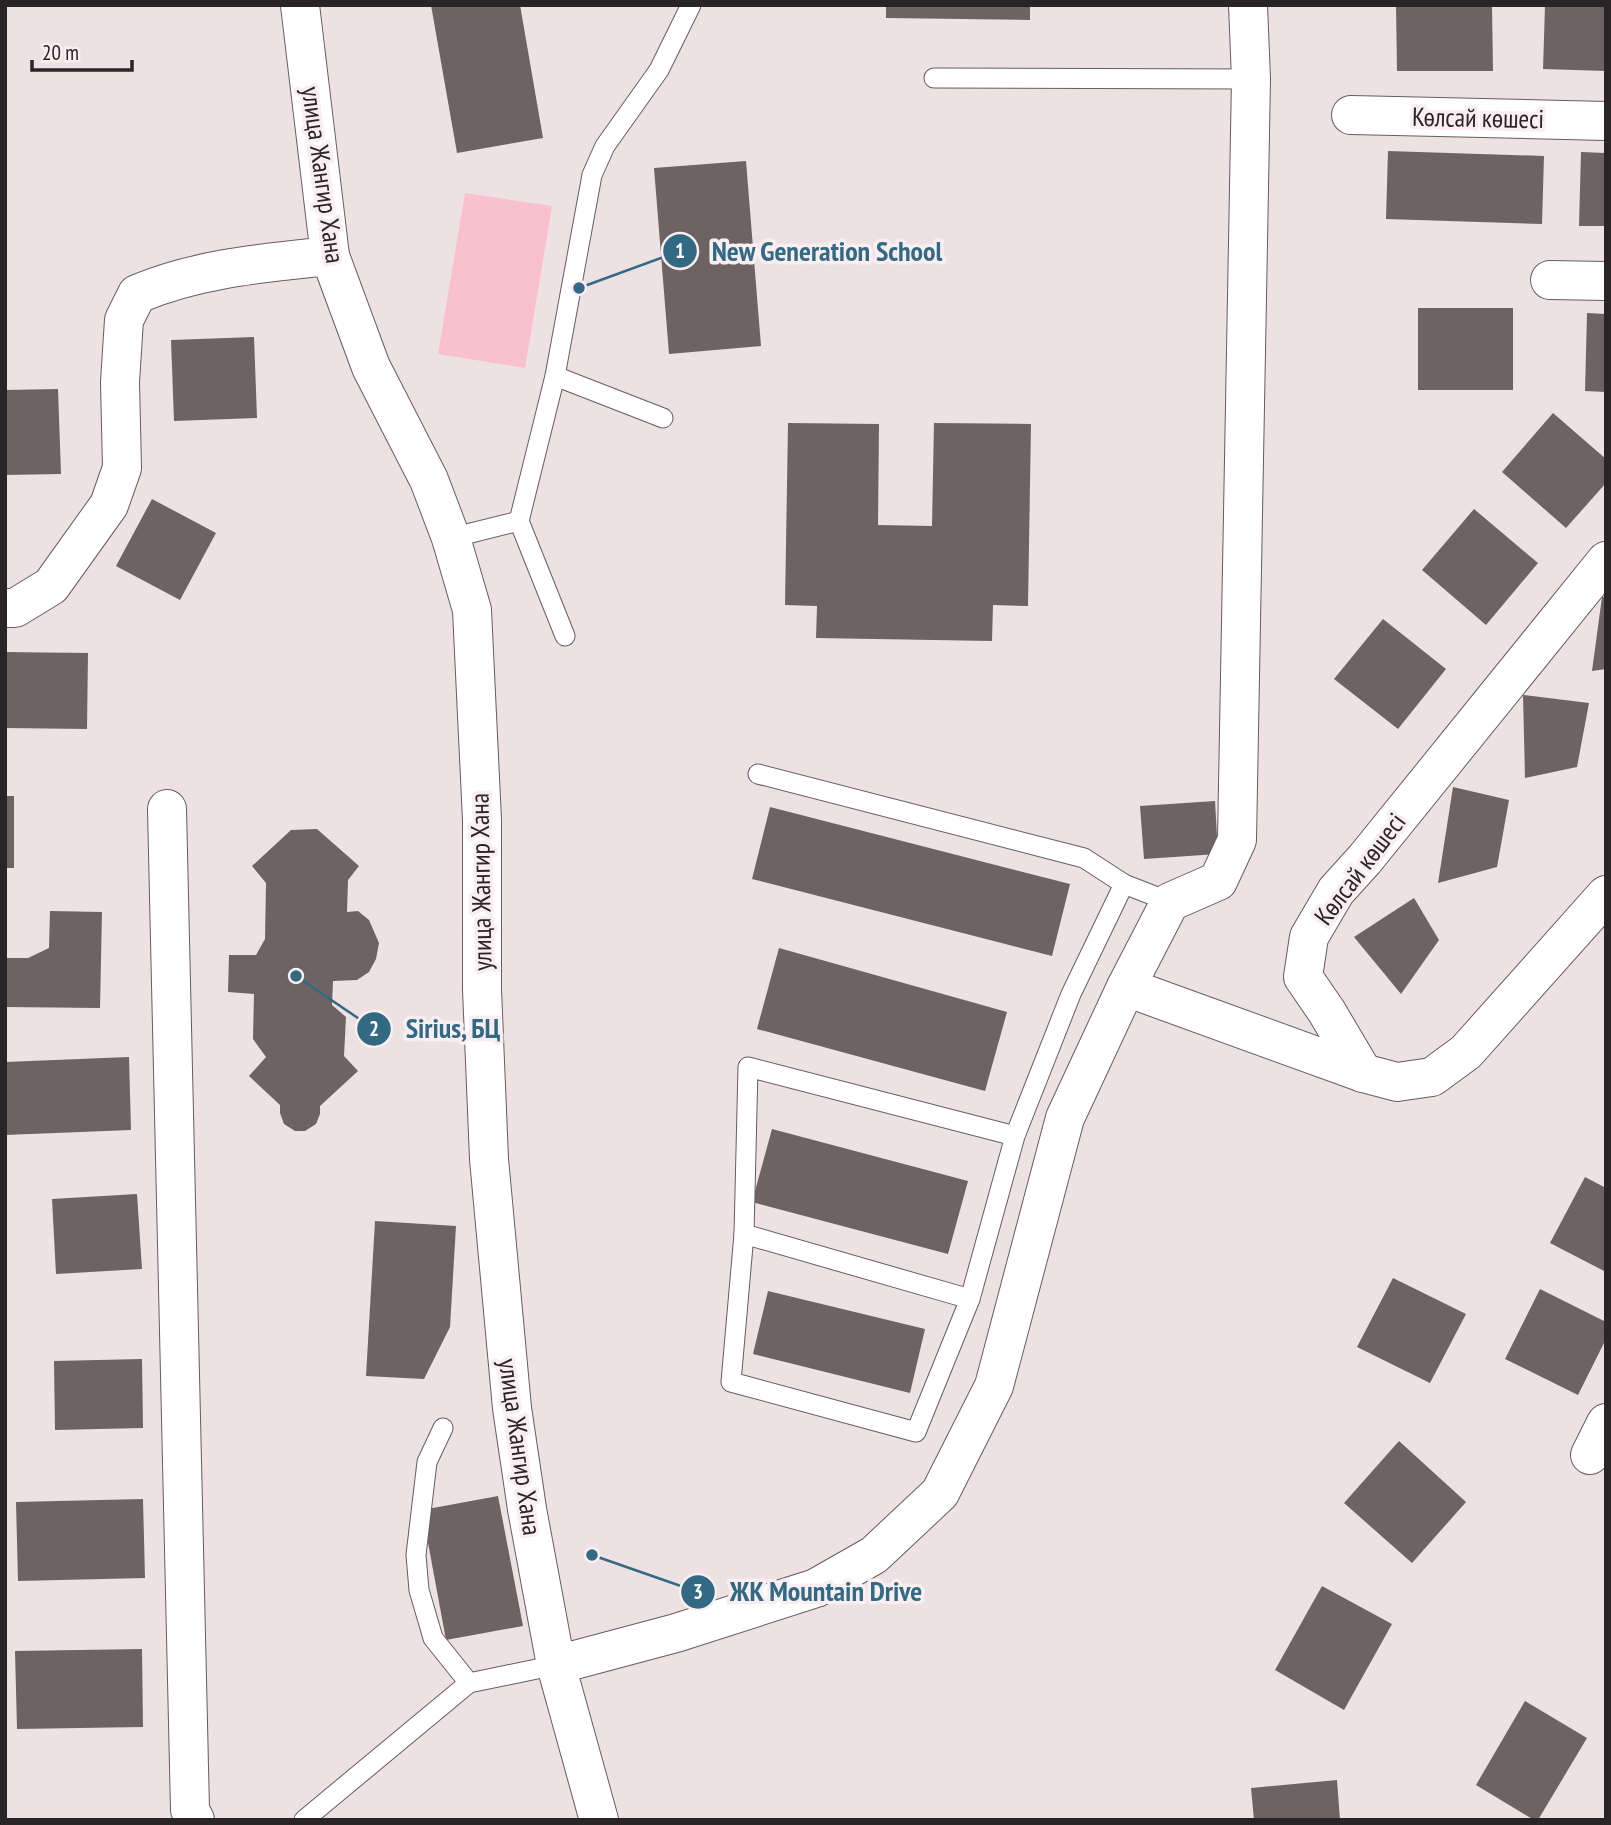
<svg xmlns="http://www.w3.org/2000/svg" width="1611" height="1825" font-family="'PT Sans Narrow',sans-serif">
<rect width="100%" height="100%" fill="#ede1e3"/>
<polygon fill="#f8c1cc" points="465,193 552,206 525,368 438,354"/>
<g fill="#6d6365">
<polygon points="431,5 520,5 543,138 457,153"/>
<polygon points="886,5 1030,5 1030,20 886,18"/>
<polygon points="1396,5 1492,5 1493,71 1397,71"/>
<polygon points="1545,5 1606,5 1606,71 1543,69"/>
<polygon points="1388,151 1544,156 1542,224 1386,219"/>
<polygon points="1581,152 1606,153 1606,226 1579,226"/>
<polygon points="746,161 761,346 669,354 654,168"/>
<rect x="1418" y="308" width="95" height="82"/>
<polygon points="1587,313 1606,314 1606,392 1585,391"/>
<polygon points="254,337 257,418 174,421 171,340"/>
<polygon points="58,389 61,474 5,475 5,390"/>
<polygon points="1553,413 1606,459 1606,483 1566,528 1502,472"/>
<polygon points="788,423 879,424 878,525 932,526 934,423 1031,424 1028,606 993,605 992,641 816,638 817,606 785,605"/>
<polygon points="152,499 216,533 180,600 116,566"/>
<polygon points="1474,509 1538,563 1486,625 1422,570"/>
<polygon points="1602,597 1606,597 1606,669 1592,671"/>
<polygon points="1383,619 1446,669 1398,729 1334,679"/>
<polygon points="5,652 88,653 87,729 5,728"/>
<polygon points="1523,695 1589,703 1577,767 1525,778"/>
<polygon points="1453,787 1509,800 1497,867 1438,883"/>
<rect x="5" y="796" width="9" height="72"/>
<polygon points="1215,801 1218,854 1144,859 1140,806"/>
<polygon points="770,807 1070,884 1052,956 752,879"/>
<polygon points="317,829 359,866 348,880 347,912 358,911 369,920 379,943 376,959 369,972 357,980 333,981 332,1005 346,1017 344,1056 358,1071 320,1106 320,1114 316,1124 305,1131 295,1131 284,1124 280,1113 280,1105 249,1076 266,1057 253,1039 254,994 228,992 229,955 256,955 265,939 266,883 252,866 291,830"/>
<polygon points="1414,898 1439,940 1401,994 1354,937"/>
<polygon points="50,911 102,912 100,1008 5,1007 5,958 28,958 49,948"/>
<polygon points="779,948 1007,1012 985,1091 757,1029"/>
<polygon points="129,1057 131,1130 5,1135 5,1062"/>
<polygon points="772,1129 968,1181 948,1254 752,1202"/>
<polygon points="1585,1177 1606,1188 1606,1272 1550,1243"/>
<polygon points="137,1194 142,1269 56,1274 52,1199"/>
<polygon points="375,1221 456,1226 450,1327 424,1379 366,1376"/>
<polygon points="1393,1278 1466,1314 1430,1383 1357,1347"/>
<polygon points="1540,1289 1606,1322 1606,1339 1578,1395 1505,1359"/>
<polygon points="768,1291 925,1329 910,1393 753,1354"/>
<polygon points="142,1359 143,1428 55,1430 54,1361"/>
<polygon points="1399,1441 1466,1502 1412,1563 1344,1503"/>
<polygon points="498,1496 523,1626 446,1640 422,1510"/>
<polygon points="143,1499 145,1578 18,1581 16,1502"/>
<polygon points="1322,1586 1392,1624 1344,1710 1275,1670"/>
<polygon points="142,1649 143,1727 17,1729 15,1651"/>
<polygon points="1525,1701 1587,1738 1538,1820 1534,1820 1476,1785"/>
<polygon points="1337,1780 1340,1820 1254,1820 1251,1788"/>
</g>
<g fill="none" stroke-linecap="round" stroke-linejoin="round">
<g stroke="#675c5e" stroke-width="21">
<g id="lane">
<polyline points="934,78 1251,79"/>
<polyline points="555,376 663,418"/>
<polyline points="519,521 565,636"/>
<polyline points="451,538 519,521 555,376 592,175 605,146 659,70 691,5"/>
<polyline points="758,774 1084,858 1124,884 1170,902"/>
<polyline points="1015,1136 748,1067 744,1234 731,1382 916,1432 970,1299 1015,1136 1071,994 1124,884"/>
<polyline points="744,1234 970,1299"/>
<polyline points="443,1428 427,1462 416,1555 419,1590 433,1638 469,1683"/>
<polyline points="304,1820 469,1683 556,1665"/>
</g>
</g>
<g stroke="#675c5e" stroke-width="40">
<g id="street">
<polyline points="1351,115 1606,121"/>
<polyline points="1550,280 1606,281"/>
<path d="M5 608H15L51 586 109 505 122 468 120 382 124 320 137 294C199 268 264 263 330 256"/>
<polyline points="167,809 190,1810 195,1820"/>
<polyline points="1126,987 1363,1073 1397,1082 1432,1077 1466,1052 1606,895"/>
<polyline points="1363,1073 1327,1012 1303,977 1309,937 1336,891 1365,859 1606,561"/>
<polyline points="1590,1455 1606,1423"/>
<polyline points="556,1665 676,1633 816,1588 874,1555 940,1493 994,1386 1065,1118 1126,987 1170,902 1218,881 1237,840 1251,79 1248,5"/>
</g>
</g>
<g stroke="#675c5e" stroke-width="40">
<polyline id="secondary" points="300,5 330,256 371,367 429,480 451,538 472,610 482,820 482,989 489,1159 512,1408 527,1509 556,1665 599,1820"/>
</g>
<use href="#lane" stroke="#fff" stroke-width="19"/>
<use href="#street" stroke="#fff" stroke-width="38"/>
<use href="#secondary" stroke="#fff" stroke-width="38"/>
</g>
<g text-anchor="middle" stroke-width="7" stroke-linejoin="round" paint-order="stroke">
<g font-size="26" fill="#292526" stroke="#fbeef0">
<text transform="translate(1478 118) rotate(1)" y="9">Көлсай көшесі</text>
<text transform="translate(323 175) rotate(82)" y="9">улица Жангир Хана</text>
<text transform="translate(1360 869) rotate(-53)" y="9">Көлсай көшесі</text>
<text transform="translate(481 882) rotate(-91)" y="9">улица Жангир Хана</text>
<text transform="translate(520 1447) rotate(82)" y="9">улица Жангир Хана</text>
</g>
</g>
<path fill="none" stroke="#326a84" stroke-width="2.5" d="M579 288L680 251M296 976L374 1029M592 1555L698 1592"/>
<g fill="#326a84" stroke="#fbeef0" stroke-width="2.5">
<circle cx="579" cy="288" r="7"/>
<circle cx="296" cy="976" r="7"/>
<circle cx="592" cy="1555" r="7"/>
<circle cx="680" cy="251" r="18"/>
<circle cx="374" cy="1029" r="18"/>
<circle cx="698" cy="1592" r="18"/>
</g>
<g font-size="21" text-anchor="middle" font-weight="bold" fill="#fff">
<text x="680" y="258">1</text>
<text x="374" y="1036">2</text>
<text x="698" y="1599">3</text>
</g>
<g font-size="28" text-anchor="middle" font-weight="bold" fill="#326a84" stroke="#fbeef0" stroke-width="7" stroke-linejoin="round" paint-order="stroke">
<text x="827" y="261">New Generation School</text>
<text x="453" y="1038">Sirius, БЦ</text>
<text x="826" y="1601">ЖК Mountain Drive</text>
</g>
<rect width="1611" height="1825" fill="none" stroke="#292526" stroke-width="14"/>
<path d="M32 60v10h100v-10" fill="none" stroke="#292526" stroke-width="3.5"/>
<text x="42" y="60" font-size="21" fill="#292526" stroke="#fbeef0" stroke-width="5" paint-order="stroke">20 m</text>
</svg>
